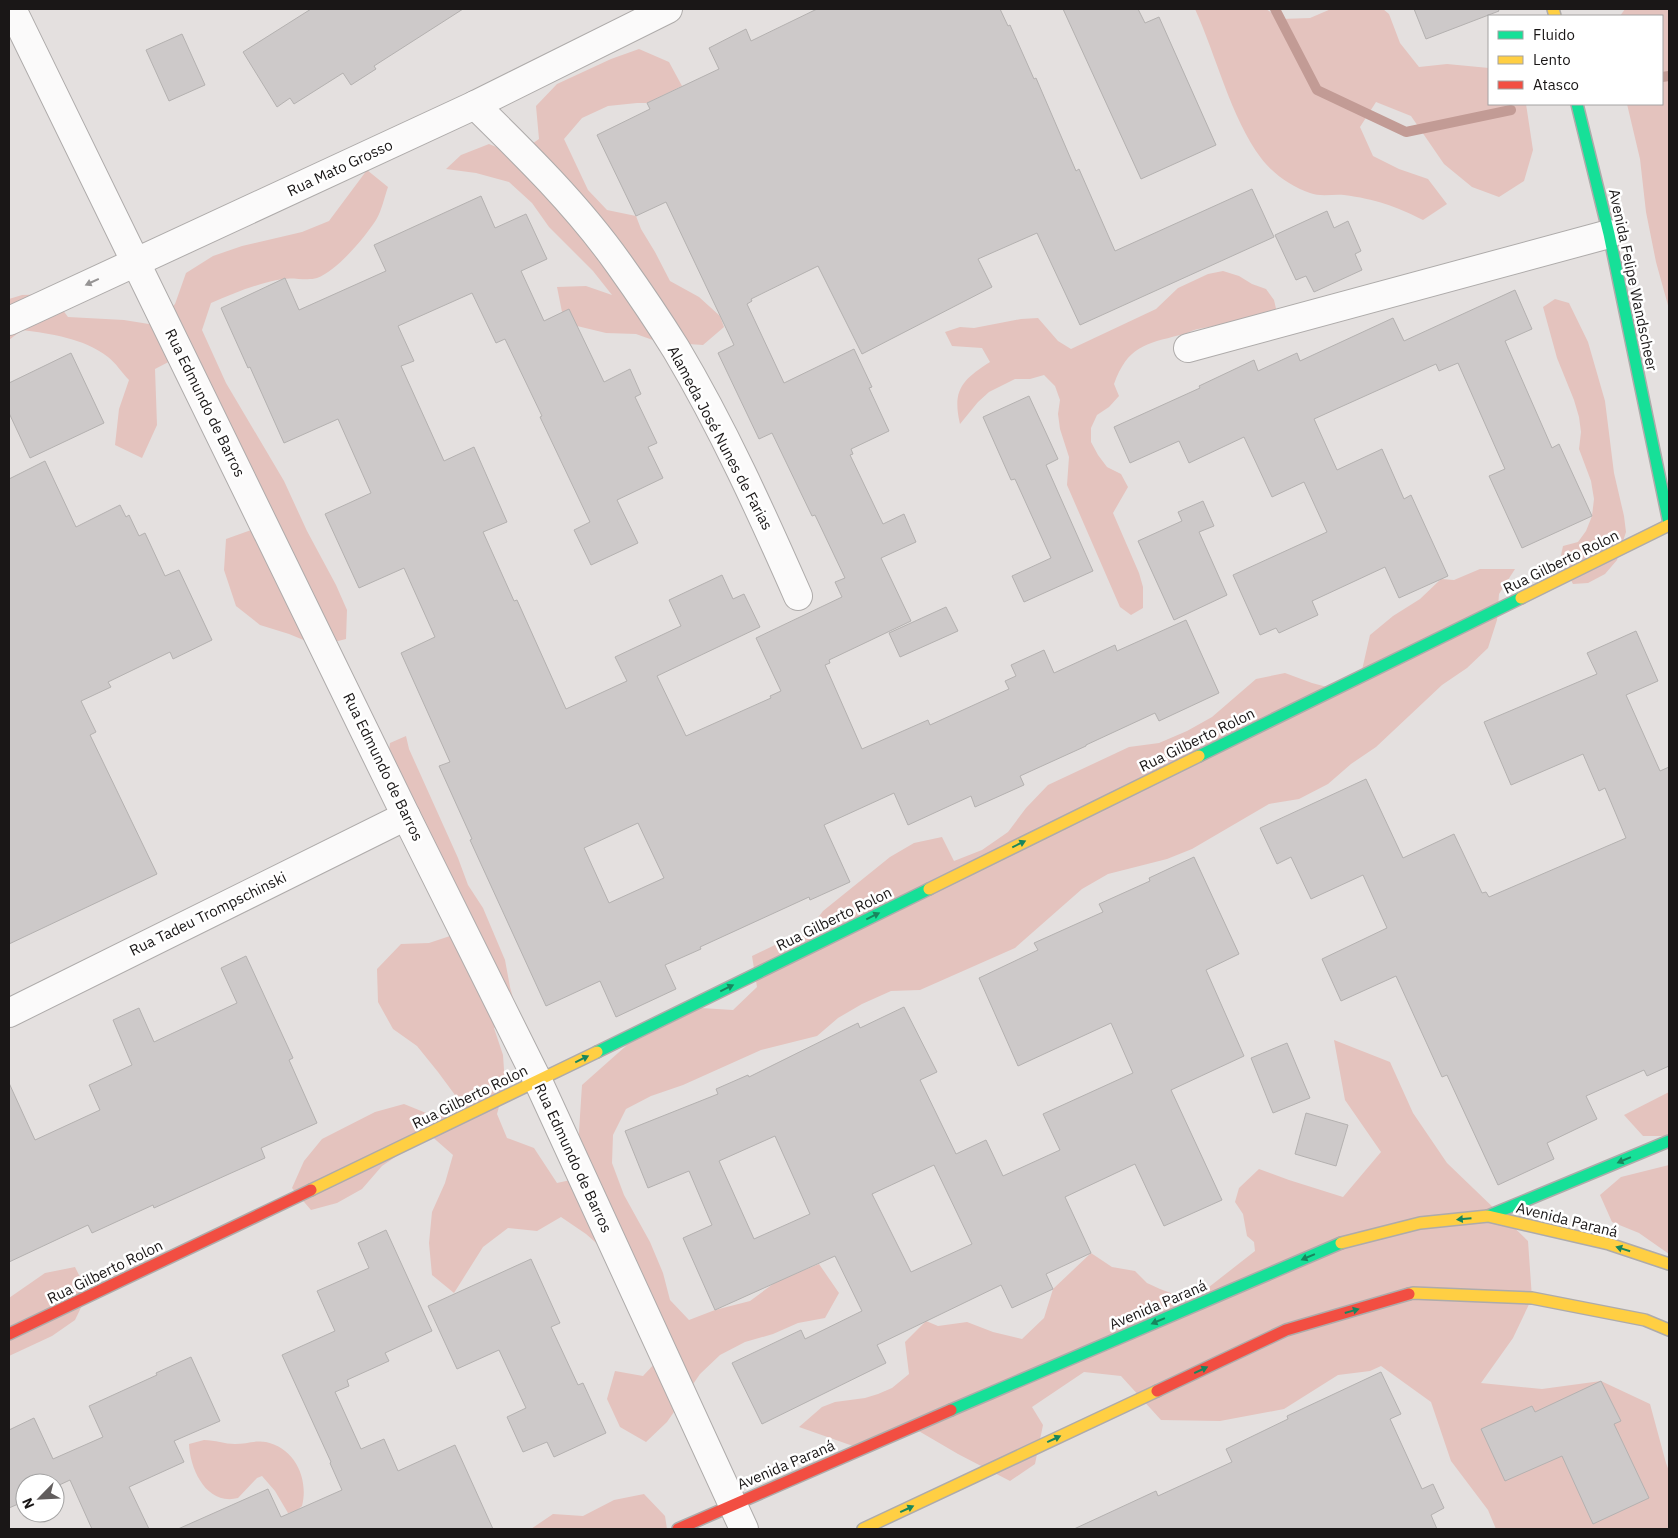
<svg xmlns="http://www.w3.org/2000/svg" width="1678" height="1538" font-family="'IBM Plex Sans',sans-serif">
<rect width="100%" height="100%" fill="#e4e0df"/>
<g fill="#e4c3be">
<path d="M1195 9H1266L1281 19 1310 18 1331 9H1383L1389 14 1400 43 1419 67 1447 64 1489 68V104H1526L1533 150 1524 181 1499 197 1472 187 1444 164 1411 116 1376 102 1360 127 1373 156 1399 169 1428 179 1447 204 1423 220C1395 206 1375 199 1344 195 1333 194 1320 197 1310 193 1292 187 1273 174 1261 158 1231 118 1216 55 1195 9Z"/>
<polygon points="1625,9 1669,9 1669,309 1656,262 1646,212 1640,159 1627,104 1662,104 1662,16 1620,16"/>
<polygon points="639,49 669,62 682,86 647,103 637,103 608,106 582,118 564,139 588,190 607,210 636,216 641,229 655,252 670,281 699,297 720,316 724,327 703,345 673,343 664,344 636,334 606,333 577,326 563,317 557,287 586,286 612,295 593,271 549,227 532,203 509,182 476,173 446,169 461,155 489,144 516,155 539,139 536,106 557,84 611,59"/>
<path d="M367 170 388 187C384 198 382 210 376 220 365 237 337 271 317 278 307 281 293 277 283 279 258 283 234 293 211 303L202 330 226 383 284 481 307 531 336 585 347 610 346 639 318 646 289 634 260 625 236 606 224 570 226 539 254 529 180 356 155 369 157 425 142 458 115 445 119 409 129 380C122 373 116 363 108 357 83 338 52 334 22 330L9 340V299L22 295 51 294 68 317 124 320 155 325 175 304 186 273 213 256 242 246 302 232 329 221Z"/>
<path d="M1223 271 1239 276 1252 284 1266 289 1274 300 1277 313C1252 322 1224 323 1198 329 1192 330 1187 334 1180 335 1145 344 1128 346 1114 384L1119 396 1109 407 1097 415 1091 428V442L1098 455 1107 467 1121 474 1128 487 1113 513 1139 573 1143 587V608L1131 615 1120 607 1067 485 1069 457 1060 429 1058 414 1060 400 1055 386 1044 375 1030 379H1015L989 392 978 402 960 424C952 390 962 380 990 362L982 348 952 346 945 332 960 327 974 328 1021 319 1038 318 1058 341 1071 349 1156 309 1178 288 1208 274Z"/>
<polygon points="1555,299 1569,303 1588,342 1605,401 1614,473 1624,516 1626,532 1617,560 1605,574 1588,583 1573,584 1560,560 1563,546 1578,542 1586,531 1592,516 1594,499 1591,481 1579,449 1581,432 1579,417 1574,400 1557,358 1543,307"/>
<polygon points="1480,569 1515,569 1499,594 1497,620 1488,648 1467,668 1442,685 1376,747 1351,764 1328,784 1299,799 1269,804 1192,849 1167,859 1108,874 1082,889 1015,948 920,990 891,991 862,1004 838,1018 817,1036 761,1050 683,1085 651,1096 626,1109 613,1135 612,1163 624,1195 650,1242 663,1273 670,1300 689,1320 715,1310 750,1301 777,1281 819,1264 839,1293 825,1318 798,1323 773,1334 745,1342 720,1355 700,1374 667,1422 646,1442 620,1427 607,1399 615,1371 643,1376 657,1361 610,1255 586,1234 561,1217 537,1231 508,1228 483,1247 454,1293 432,1275 429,1243 432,1212 445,1183 453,1155 429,1134 382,1166 362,1189 337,1203 311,1210 292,1188 304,1161 322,1139 375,1112 404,1104 436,1117 455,1095 438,1072 417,1046 393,1029 378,1002 377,969 401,944 429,943 456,934 388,757 390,743 406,736 409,749 458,858 468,885 483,908 505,960 510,987 517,1013 494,1028 503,1055 505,1084 497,1114 507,1138 534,1148 557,1183 584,1177 578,1147 582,1085 627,1045 701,1008 733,1010 757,987 752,956 777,944 805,935 823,911 890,857 914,843 942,837 954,861 982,850 1008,832 1026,808 1048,785 1129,747 1159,743 1187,731 1212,717 1256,679 1285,673 1312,683 1342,691 1362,670 1370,635 1393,616 1420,599 1441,579 1454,580"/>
<polygon points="1334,1040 1390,1062 1413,1113 1447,1163 1528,1241 1532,1298 1513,1338 1481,1383 1542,1389 1601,1381 1650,1404 1666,1463 1669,1471 1669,1529 1496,1529 1488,1510 1451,1461 1431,1402 1381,1366 1370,1371 1338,1375 1284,1409 1220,1421 1161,1420 1121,1376 1084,1372 1032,1407 1043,1425 1035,1464 1010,1481 958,1454 905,1423 853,1446 799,1427 822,1407 835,1402 865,1398 878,1394 892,1388 909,1374 905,1342 926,1321 938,1326 967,1322 993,1332 1022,1339 1044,1318 1053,1289 1091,1253 1112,1267 1135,1271 1147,1283 1160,1289 1176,1295 1195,1298 1255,1251 1254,1242 1247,1236 1243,1214 1235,1202 1239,1188 1259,1169 1289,1180 1343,1197 1381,1152 1345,1100"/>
<polygon points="1669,1092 1669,1136 1643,1136 1624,1115"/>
<polygon points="1669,1165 1669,1254 1639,1233 1612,1222 1600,1195 1621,1177"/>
<polygon points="75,1267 88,1293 75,1320 52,1336 9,1356 9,1298 45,1273"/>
<path d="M204 1440C215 1440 225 1444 235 1444 246 1444 256 1440 266 1442 295 1448 309 1479 302 1506L296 1511 288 1513 275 1491 262 1476 257 1478 238 1498C207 1506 190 1470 189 1444Z"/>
<polygon points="644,1494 665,1516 667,1529 531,1529 553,1514 583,1516 614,1500"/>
</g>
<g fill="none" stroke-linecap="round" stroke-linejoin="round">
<g stroke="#c29b95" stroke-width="10">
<polyline points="1275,9 1317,90 1406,132 1511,110"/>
<polyline points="1662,77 1669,76"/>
</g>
</g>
<g fill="#cdc9c9" stroke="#b4b1b0" fill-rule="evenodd">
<polygon points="311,9 463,9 374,66 376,69 351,85 343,73 294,104 290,98 277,107 243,52"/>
<path d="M817 9H1000L1008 26 1010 25 1034 79 1036 78 1076 171 1079 169 1115 251 1252 189 1274 237 1080 325 1037 233 978 259 992 287 862 354 818 266 751 299 752 301 747 304 784 383 854 349 872 387 869 388 889 431 851 449 853 454 850 455 883 524 904 514 916 542 881 558 911 621 829 660 830 663 825 665 862 749 928 720 930 725 1009 689 1005 681 1016 676 1011 665 1044 650 1054 673 1115 645 1117 651 1186 620 1219 693 1159 721 1155 713 1086 745V746L1020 776 1024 785 975 807 971 796 908 825 894 793 824 825 850 882 810 900 809 897 700 947 701 949 665 965 676 989 616 1017 600 981 546 1006 470 840 472 839 439 766 450 762 401 653 435 637 404 568 359 588 325 514 371 493 338 419 284 443 250 367 248 368 221 308 285 278 299 310 386 271 374 245 481 196 495 228 526 214 547 259 521 271 544 321 569 309 604 382 630 369 641 394 635 397 657 443 648 447 663 478 617 500 638 543 591 565 574 530 590 522 540 417 542 416 505 339 496 343 472 293 398 326 414 361 401 366 444 461 474 447 507 522 483 532 514 601 517 600 566 709 627 681 615 657 681 626 669 600 722 575 733 599 744 594 760 627 657 676 686 736 771 698 770 696 781 691 756 638 842 597 835 582 845 578 815 515 812 516 772 433 759 439 718 353 734 345 666 202 636 216 597 135 650 109 647 103 719 69 709 48 746 29 751 41ZM638 823 664 878 609 903 584 848Z"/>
<polygon points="1063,9 1138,9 1145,23 1159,17 1216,145 1141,179"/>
<polygon points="1414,9 1498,9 1499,11 1426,39"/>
<polygon points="182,34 205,85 169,101 146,50"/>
<polygon points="1327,211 1334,228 1348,221 1361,251 1355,254 1362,270 1314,292 1306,276 1296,280 1275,235"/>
<polygon points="1515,290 1532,329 1505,341 1552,448 1559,444 1592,516 1522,548 1489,476 1505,469 1458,363 1439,371 1436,364 1314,419 1337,470 1382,449 1404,499 1411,495 1448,576 1399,598 1385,567 1312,601 1318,615 1279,633 1276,628 1260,635 1233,575 1327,532 1304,482 1272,497 1244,437 1189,463 1179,441 1130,463 1114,427 1200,388 1199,386 1254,360 1258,371 1297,353 1300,361 1393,318 1404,341"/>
<polygon points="71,353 104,423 30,458 9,413 9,383"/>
<polygon points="1029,396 1058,459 1046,465 1093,571 1024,602 1012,576 1051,558 1015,479 1011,480 983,417"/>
<polygon points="45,461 76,527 120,505 126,517 129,515 139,536 145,533 165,576 179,570 212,640 173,659 170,652 108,682 111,687 81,701 96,732 90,735 157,874 9,944 9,479"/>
<polygon points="1203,501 1214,526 1199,532 1227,595 1174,620 1138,541 1182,521 1178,512"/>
<polygon points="946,607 958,631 900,657 889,633"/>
<polygon points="1636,631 1658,681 1626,695 1660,771 1669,767 1669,1066 1647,1076 1644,1070 1586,1096 1597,1119 1547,1143 1554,1159 1498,1185 1447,1075 1442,1077 1396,976 1341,1001 1322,959 1387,928 1363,875 1311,899 1291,857 1277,864 1260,828 1366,779 1403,858 1454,834 1482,893 1486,892 1489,897 1626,838 1605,788 1599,791 1583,754 1511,785 1484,722 1597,674 1587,653"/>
<path d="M1194 857 1239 954 1206 970 1244 1056 1171 1090 1222 1200 1164 1226 1135 1164 1065 1197 1091 1253 1046 1274 1053 1289 1012 1308 1001 1285 877 1345 886 1363 762 1424 732 1363 801 1330 805 1339 862 1311 835 1256 715 1310 683 1238 712 1225 689 1171 648 1188 625 1131 718 1094 716 1089 748 1075 749 1077 858 1023 860 1028 904 1007 937 1072 920 1080 956 1154 986 1140 1003 1176 1060 1150 1043 1114 1133 1073 1111 1023 1018 1066 979 978 1038 950 1034 943 1103 912 1099 904 1150 881 1149 878ZM775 1136 810 1214 754 1239 719 1161ZM934 1165 972 1244 911 1272 872 1194Z"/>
<polygon points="246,956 293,1058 289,1060 317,1123 261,1148 265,1158 229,1174 154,1208 153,1205 92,1233 88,1225 9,1262 9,1083 35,1140 100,1110 89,1085 132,1065 113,1020 139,1008 154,1042 237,1003 221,968"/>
<polygon points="1287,1043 1310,1098 1273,1113 1251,1058"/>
<polygon points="1306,1113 1348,1125 1336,1166 1295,1154"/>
<polygon points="386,1230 432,1331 385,1353 389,1361 347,1380 349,1386 335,1392 361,1449 384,1439 398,1471 455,1445 493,1529 178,1529 268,1489 281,1517 342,1490 330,1463 331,1462 282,1355 335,1331 317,1291 369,1268 358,1243"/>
<polygon points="531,1259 560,1323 551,1327 578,1385 583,1383 606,1433 554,1457 547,1442 523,1452 507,1417 526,1408 499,1350 457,1369 428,1306"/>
<polygon points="191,1357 220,1421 174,1441 184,1462 129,1487 149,1529 92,1529 70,1480 55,1487 55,1483 25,1483 25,1501 9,1508 9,1430 34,1418 53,1459 103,1437 89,1406 157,1375 156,1373"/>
<polygon points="1381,1372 1401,1414 1390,1419 1422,1489 1433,1484 1444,1508 1431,1515 1437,1529 1074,1529 1156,1491 1158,1496 1232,1462 1226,1449 1288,1419 1287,1416"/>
<polygon points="1601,1381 1621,1421 1614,1424 1649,1498 1593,1524 1562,1456 1505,1481 1481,1429 1532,1406 1535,1412"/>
</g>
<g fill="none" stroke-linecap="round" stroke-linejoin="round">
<g stroke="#aeabaa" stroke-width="30">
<g id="street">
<polyline points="12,9 406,816 538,1081 744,1529"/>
<path d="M475 105C526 155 578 206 619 264 639 292 658 320 676 349 723 428 761 512 798 596"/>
<polyline points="9,321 475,105 668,9"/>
<polyline points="1188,348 1609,234"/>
<polyline points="9,1013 406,816"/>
</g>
</g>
<g stroke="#aeabaa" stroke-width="14">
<g id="fast">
<polyline points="1577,104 1609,234 1669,523"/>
<polyline points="1199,756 1521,598"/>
<polyline points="597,1052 929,889"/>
<polyline points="1488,1216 1669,1141"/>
<polyline points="951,1410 1341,1243"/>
</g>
</g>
<g stroke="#aeabaa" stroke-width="14">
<g id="slow">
<polyline points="1553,9 1555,16"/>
<polyline points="1521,598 1669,525"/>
<polyline points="929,889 1199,756"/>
<polyline points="311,1190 597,1052"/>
<polyline points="1341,1243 1420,1223 1488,1216 1609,1244 1669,1264"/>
<polyline points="1409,1294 1413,1293 1532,1298 1645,1320 1669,1330"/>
<polyline points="863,1529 1157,1391"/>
</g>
</g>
<g stroke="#aeabaa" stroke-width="14">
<g id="jam">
<polyline points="9,1334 311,1190"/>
<polyline points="1157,1391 1286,1330 1409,1294"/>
<polyline points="678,1529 951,1410"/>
</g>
</g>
<use href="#street" stroke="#fbfafa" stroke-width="28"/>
<use href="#fast" stroke="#16e098" stroke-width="11"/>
<use href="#slow" stroke="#ffcf43" stroke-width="11"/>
<use href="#jam" stroke="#f24e42" stroke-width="11"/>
</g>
<defs><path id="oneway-solid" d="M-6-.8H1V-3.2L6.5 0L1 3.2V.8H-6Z" transform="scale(1.25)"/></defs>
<use fill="#969494" href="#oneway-solid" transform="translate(92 282) rotate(155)"/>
<g fill="#18865e">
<use href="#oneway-solid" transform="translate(1019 844) rotate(-26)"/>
<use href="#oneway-solid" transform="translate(873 916) rotate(-26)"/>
<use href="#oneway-solid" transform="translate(727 988) rotate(-26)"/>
<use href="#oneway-solid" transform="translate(582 1059) rotate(-26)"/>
<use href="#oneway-solid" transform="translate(1624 1160) rotate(157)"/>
<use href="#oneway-solid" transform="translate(1464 1219) rotate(175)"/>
<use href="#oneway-solid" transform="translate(1623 1249) rotate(-162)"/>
<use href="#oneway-solid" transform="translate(1308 1257) rotate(157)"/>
<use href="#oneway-solid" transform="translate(1352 1311) rotate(-16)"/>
<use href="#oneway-solid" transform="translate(1158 1321) rotate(157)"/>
<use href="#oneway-solid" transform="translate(1201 1370) rotate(-25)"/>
<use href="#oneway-solid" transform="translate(1054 1439) rotate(-25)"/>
<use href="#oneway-solid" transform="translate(907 1509) rotate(-25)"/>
</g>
<g text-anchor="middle" stroke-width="5" stroke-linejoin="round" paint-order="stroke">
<g font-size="15" fill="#1a1717" stroke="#fff">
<text transform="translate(340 168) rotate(-25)" y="5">Rua Mato Grosso</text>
<text transform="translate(1633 280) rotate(78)" y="5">Avenida Felipe Wandscheer</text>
<text transform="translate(205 403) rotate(64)" y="5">Rua Edmundo de Barros</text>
<text transform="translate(720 438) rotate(62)" y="5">Alameda José Nunes de Farias</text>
<text transform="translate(1561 562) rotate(-26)" y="5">Rua Gilberto Rolon</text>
<text transform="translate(1197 740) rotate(-26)" y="5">Rua Gilberto Rolon</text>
<text transform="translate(383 767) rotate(64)" y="5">Rua Edmundo de Barros</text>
<text transform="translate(208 914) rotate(-26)" y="5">Rua Tadeu Trompschinski</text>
<text transform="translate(834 919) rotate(-26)" y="5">Rua Gilberto Rolon</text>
<text transform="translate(470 1097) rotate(-26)" y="5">Rua Gilberto Rolon</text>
<text transform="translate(573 1158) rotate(65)" y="5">Rua Edmundo de Barros</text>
<text transform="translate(1567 1220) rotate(14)" y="5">Avenida Paraná</text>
<text transform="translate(105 1272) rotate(-26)" y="5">Rua Gilberto Rolon</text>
<text transform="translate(1158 1305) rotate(-23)" y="5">Avenida Paraná</text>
<text transform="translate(786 1465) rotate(-23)" y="5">Avenida Paraná</text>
</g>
</g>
<rect width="1678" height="1538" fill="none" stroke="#1a1717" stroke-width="20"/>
<rect x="1488" y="15" width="175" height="90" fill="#ffffff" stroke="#a3a2a2"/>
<rect x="1498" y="31" width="25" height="8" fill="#16e098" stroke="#a3a2a2"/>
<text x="1533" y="40" font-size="15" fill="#1a1717">Fluido</text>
<rect x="1498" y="56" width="25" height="8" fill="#ffcf43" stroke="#a3a2a2"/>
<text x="1533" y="65" font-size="15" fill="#1a1717">Lento</text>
<rect x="1498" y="81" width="25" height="8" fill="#f24e42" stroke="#a3a2a2"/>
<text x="1533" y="90" font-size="15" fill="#1a1717">Atasco</text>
<g transform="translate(40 1498) rotate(246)"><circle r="24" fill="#ffffff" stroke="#a3a2a2"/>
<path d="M0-4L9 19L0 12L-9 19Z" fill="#615d5d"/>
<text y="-8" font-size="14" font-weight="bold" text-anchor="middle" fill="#1a1717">N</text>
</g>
</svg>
